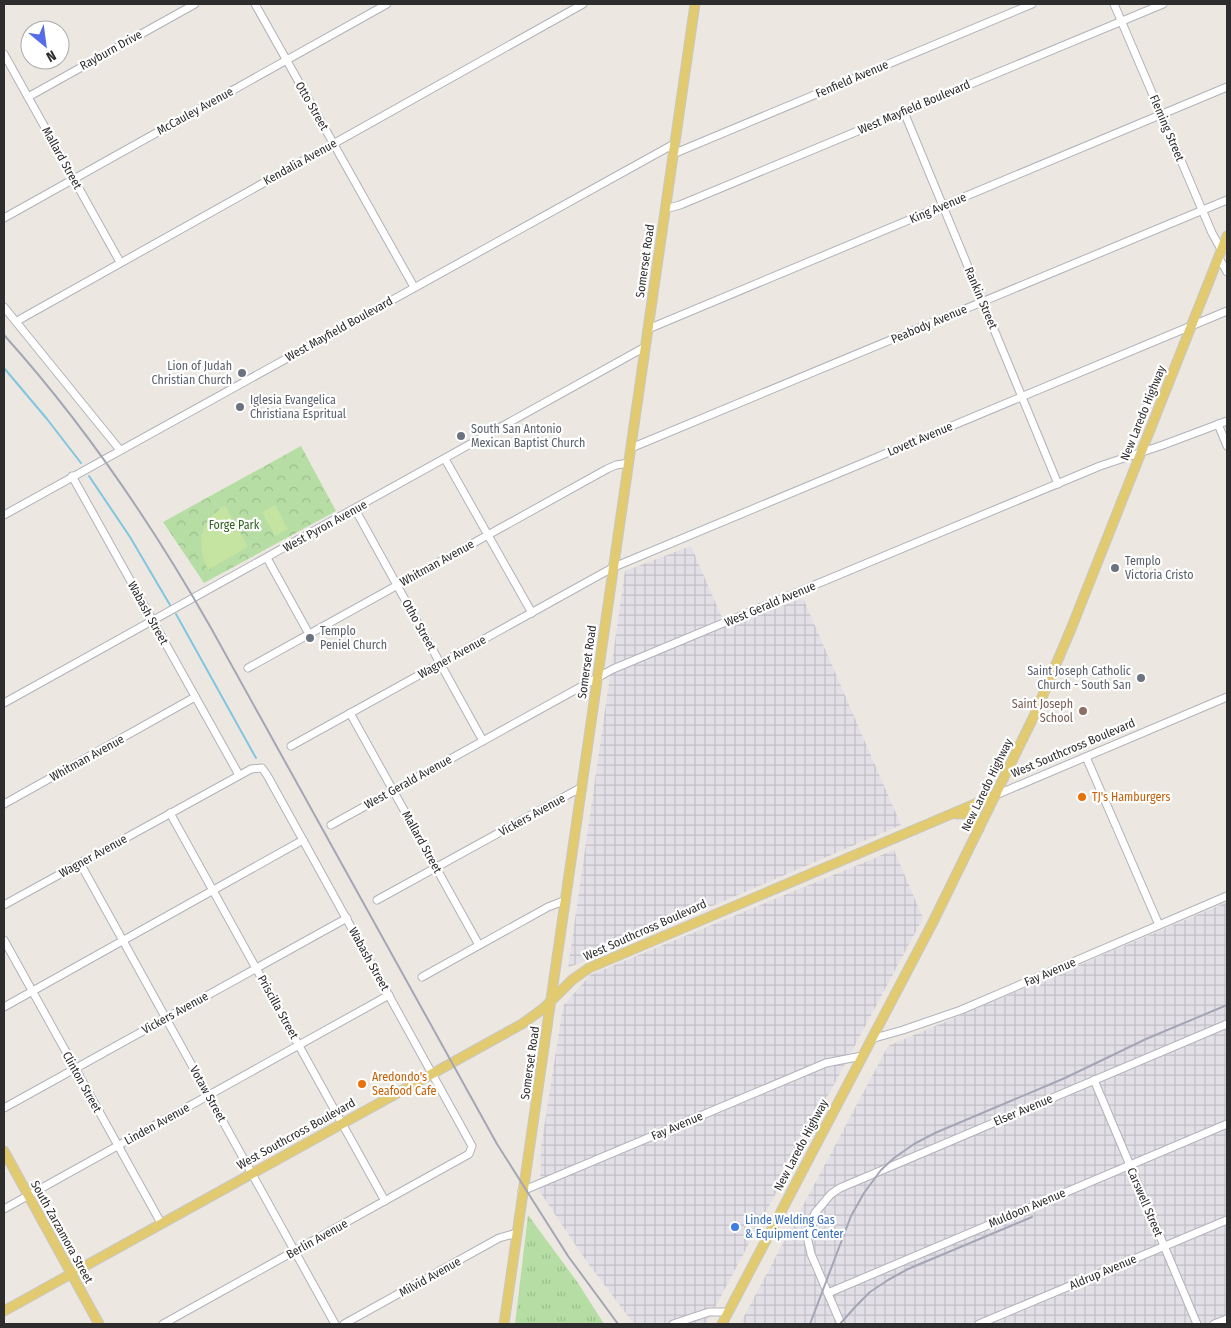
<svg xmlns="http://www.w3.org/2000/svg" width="1231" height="1328" font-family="'Fira Sans Condensed',sans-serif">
<defs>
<pattern id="industrial-grid" width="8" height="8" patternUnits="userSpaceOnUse" patternTransform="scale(1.25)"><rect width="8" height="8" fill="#e2e0e6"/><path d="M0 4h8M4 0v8" fill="none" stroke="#c2c0c6"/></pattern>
<pattern id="grass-tufts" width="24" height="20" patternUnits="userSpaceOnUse" patternTransform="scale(1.25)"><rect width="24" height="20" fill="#b6dda4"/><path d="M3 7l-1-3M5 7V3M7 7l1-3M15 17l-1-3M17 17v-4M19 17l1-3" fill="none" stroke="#9dbe8e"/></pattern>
<pattern id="park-crowns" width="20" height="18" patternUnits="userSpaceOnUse" patternTransform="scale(1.25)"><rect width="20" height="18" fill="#b6dda4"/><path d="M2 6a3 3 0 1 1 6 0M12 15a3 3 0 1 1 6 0" fill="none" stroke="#9dbe8e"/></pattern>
</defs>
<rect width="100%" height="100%" fill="#ece8e1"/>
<g fill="url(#industrial-grid)">
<polygon points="691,546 726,627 803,598 901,825 568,968 625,571"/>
<polygon points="894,850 923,918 706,1324 634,1324 587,1262 540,1192 541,1147 563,1006 590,975"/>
<polygon points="1227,902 1227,1324 740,1324 888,1046"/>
</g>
<polygon fill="url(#grass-tufts)" points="528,1215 578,1283 604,1324 515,1324"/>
<polygon fill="url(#park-crowns)" points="301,446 336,511 204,583 163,522"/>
<g fill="#c5e3a1">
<path d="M225 505 247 545 246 548 208 570C195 541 200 523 225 505Z"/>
<polygon points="275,505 288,529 275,536 262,512"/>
</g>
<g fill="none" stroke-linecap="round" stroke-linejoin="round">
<g stroke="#80c6e2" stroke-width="2">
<polyline points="4,368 47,419 81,463"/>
<polyline points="89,476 130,537 170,605"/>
<polyline points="176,614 256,758"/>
</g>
<g stroke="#b1b2bb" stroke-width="9">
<g id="minor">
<polyline points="255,4 414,287"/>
<polyline points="1114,4 1212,233 1222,251"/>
<polyline points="4,54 120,262"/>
<polyline points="28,97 195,4"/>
<polyline points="904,112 1058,484"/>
<polyline points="673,154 1032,4"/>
<polyline points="665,209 680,205 1163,4"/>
<polyline points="4,218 387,4"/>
<polyline points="1219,258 1227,272"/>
<polyline points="4,307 120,450"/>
<polyline points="17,321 583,4"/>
<polyline points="648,329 1227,87"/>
<polyline points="1218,424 1227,446"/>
<polyline points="631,448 1227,200"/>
<polyline points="445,459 532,613"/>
<polyline points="72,476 239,775"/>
<polyline points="355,509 483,741"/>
<polyline points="4,515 674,144"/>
<polyline points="267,558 309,634"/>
<polyline points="248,668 607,469 616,465 629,463"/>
<polyline points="4,703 645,347"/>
<polyline points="350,713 479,945"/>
<polyline points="291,746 614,567 1227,311"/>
<polyline points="1086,757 1159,925"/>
<polyline points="996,795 1227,697"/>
<polyline points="4,804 195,697"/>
<polyline points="170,813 385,1201"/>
<polyline points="331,825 613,669 1100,466 1163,445 1227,421"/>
<polyline points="80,863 335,1324"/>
<polyline points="377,900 582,787"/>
<polyline points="4,905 251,769 262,768 267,775 472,1146 469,1154 163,1324"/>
<polyline points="4,940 161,1223"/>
<polyline points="422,977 548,907 566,900"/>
<polyline points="4,1007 303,840"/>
<polyline points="871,1039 903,1030 961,1010 1227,896"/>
<polyline points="1094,1080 1197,1324"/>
<polyline points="4,1108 347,918"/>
<polyline points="522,1191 826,1063 862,1056"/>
<polyline points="4,1209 389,995"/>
<polyline points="828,1293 1227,1124"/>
<polyline points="344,1324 499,1238 517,1233"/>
<polyline points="673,1324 709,1312 728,1312"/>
<polyline points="841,1324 811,1254 807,1236 815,1213 831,1194 840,1188 1227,1024"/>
<polyline points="979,1324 1227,1220"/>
<polyline points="1214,1324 1227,1319"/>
</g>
</g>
<g stroke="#c8c8c8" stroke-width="11">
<g id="major">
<path d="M957 814C971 813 975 816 979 829"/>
<polyline points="4,1151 99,1324"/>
<polyline points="4,1311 522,1024 544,1008 572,980 589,968 996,795"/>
<polyline points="504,1324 695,4"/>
<polyline points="722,1324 932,924 1034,716 1071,629 1227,236"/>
</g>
</g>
<use href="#minor" stroke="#fff" stroke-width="7"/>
<use href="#major" stroke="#e2ca70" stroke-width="9"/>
<g stroke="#a4a6b5" stroke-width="2">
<path d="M4 335C84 424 152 524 211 628L497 1144 568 1256 618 1324"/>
<polyline points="810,1324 851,1216 864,1193 881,1170 894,1158 914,1144 935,1133 1065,1078 1146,1039 1227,1005"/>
<polyline points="840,1324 856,1306 870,1292 888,1280 908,1269 1032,1217"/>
</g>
</g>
<g fill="#6b7280" stroke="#fff" stroke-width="2">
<circle cx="242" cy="373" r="5"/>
<circle cx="240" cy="407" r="5"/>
<circle cx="461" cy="436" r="5"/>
<circle cx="1115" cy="568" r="5"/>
<circle cx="310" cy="638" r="5"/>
<circle cx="1141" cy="678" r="5"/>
</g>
<circle fill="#8d6e63" stroke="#fff" stroke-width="2" cx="1083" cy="711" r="5"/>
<g fill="#e8710a" stroke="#fff" stroke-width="2">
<circle cx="1082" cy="797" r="5"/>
<circle cx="362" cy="1084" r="5"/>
</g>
<circle fill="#3f7fe0" stroke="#fff" stroke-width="2" cx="735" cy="1227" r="5"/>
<g text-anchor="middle" stroke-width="4.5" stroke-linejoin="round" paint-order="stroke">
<g font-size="12" fill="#2d2d2d" stroke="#fff">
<text transform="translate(111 50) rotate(-29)" y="4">Rayburn Drive</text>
<text transform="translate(852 79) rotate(-23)" y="4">Fenfield Avenue</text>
<text transform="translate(312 106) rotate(60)" y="4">Otto Street</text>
<text transform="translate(914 107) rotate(-23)" y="4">West Mayfield Boulevard</text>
<text transform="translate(195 111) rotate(-29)" y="4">McCauley Avenue</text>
<text transform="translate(1167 128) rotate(67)" y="4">Fleming Street</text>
<text transform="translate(62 158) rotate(61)" y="4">Mallard Street</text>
<text transform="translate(300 162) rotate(-29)" y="4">Kendalia Avenue</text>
<text transform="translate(938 208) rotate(-23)" y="4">King Avenue</text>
<text transform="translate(645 261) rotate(-82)" y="4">Somerset Road</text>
<text transform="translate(981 298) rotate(67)" y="4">Rankin Street</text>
<text transform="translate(929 324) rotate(-23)" y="4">Peabody Avenue</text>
<text transform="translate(339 329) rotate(-29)" y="4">West Mayfield Boulevard</text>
<text transform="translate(1143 413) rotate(-68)" y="4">New Laredo Highway</text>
<text transform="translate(920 439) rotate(-23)" y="4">Lovett Avenue</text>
<text transform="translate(325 526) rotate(-29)" y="4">West Pyron Avenue</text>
<text transform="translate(437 563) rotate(-29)" y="4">Whitman Avenue</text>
<text transform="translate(770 604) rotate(-23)" y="4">West Gerald Avenue</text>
<text transform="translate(148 613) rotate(61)" y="4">Wabash Street</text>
<text transform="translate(419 625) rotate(61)" y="4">Otho Street</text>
<text transform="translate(452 657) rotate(-29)" y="4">Wagner Avenue</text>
<text transform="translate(587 662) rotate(-82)" y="4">Somerset Road</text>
<text transform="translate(1073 748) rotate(-23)" y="4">West Southcross Boulevard</text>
<text transform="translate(87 758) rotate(-29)" y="4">Whitman Avenue</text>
<text transform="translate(408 782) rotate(-29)" y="4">West Gerald Avenue</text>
<text transform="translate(987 785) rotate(-64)" y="4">New Laredo Highway</text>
<text transform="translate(532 815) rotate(-29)" y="4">Vickers Avenue</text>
<text transform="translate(422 842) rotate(61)" y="4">Mallard Street</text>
<text transform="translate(93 856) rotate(-29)" y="4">Wagner Avenue</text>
<text transform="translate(645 930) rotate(-24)" y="4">West Southcross Boulevard</text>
<text transform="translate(369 959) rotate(61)" y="4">Wabash Street</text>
<text transform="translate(1050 972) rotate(-23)" y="4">Fay Avenue</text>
<text transform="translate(278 1007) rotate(61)" y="4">Priscilla Street</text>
<text transform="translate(175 1013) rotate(-29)" y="4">Vickers Avenue</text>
<text transform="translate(530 1063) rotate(-82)" y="4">Somerset Road</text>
<text transform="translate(82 1082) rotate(61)" y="4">Clinton Street</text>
<text transform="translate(208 1094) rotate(61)" y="4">Votaw Street</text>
<text transform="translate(1023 1110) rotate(-23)" y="4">Elser Avenue</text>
<text transform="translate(157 1124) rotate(-29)" y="4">Linden Avenue</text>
<text transform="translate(677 1126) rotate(-23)" y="4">Fay Avenue</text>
<text transform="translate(296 1134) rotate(-29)" y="4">West Southcross Boulevard</text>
<text transform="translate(801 1145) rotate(-62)" y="4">New Laredo Highway</text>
<text transform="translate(1145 1202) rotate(67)" y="4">Carswell Street</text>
<text transform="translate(1027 1208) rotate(-23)" y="4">Muldoon Avenue</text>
<text transform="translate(62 1232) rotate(61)" y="4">South Zarzamora Street</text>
<text transform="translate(317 1239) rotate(-29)" y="4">Berlin Avenue</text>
<text transform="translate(1103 1272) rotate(-23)" y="4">Aldrup Avenue</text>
<text transform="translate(430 1277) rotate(-29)" y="4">Milvid Avenue</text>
</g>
<g font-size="12" fill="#5b616d" stroke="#fff" text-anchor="start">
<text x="232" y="370" text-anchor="end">Lion of Judah<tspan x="232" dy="14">Christian Church</tspan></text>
<text x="250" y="404">Iglesia Evangelica<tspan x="250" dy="14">Christiana Espritual</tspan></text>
<text x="471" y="433">South San Antonio<tspan x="471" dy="14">Mexican Baptist Church</tspan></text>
<text x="1125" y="565">Templo<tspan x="1125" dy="14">Victoria Cristo</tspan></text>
<text x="320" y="635">Templo<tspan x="320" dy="14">Peniel Church</tspan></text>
<text x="1131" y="675" text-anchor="end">Saint Joseph Catholic<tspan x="1131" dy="14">Church - South San</tspan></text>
</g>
<g font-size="12" fill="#2f6323" stroke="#fff">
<text x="234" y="529">Forge Park</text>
</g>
<g font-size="12" fill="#785e54" stroke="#fff" text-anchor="end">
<text x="1073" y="708">Saint Joseph<tspan x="1073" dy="14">School</tspan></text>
</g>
<g font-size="12" fill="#c56008" stroke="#fff" text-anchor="start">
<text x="1092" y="801">TJ's Hamburgers</text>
<text x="372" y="1081">Aredondo's<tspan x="372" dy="14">Seafood Cafe</tspan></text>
</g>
<g font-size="12" fill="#366cbe" stroke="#fff" text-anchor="start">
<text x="745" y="1224">Linde Welding Gas<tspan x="745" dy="14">&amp; Equipment Center</tspan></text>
</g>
</g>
<rect width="1231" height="1328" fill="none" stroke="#2d2d2d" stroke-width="10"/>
<g transform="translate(45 45) rotate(151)"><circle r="24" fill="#ffffff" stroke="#ababab"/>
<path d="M0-4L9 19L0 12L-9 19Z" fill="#546ce7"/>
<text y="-8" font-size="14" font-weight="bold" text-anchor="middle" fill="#2d2d2d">N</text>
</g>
</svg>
